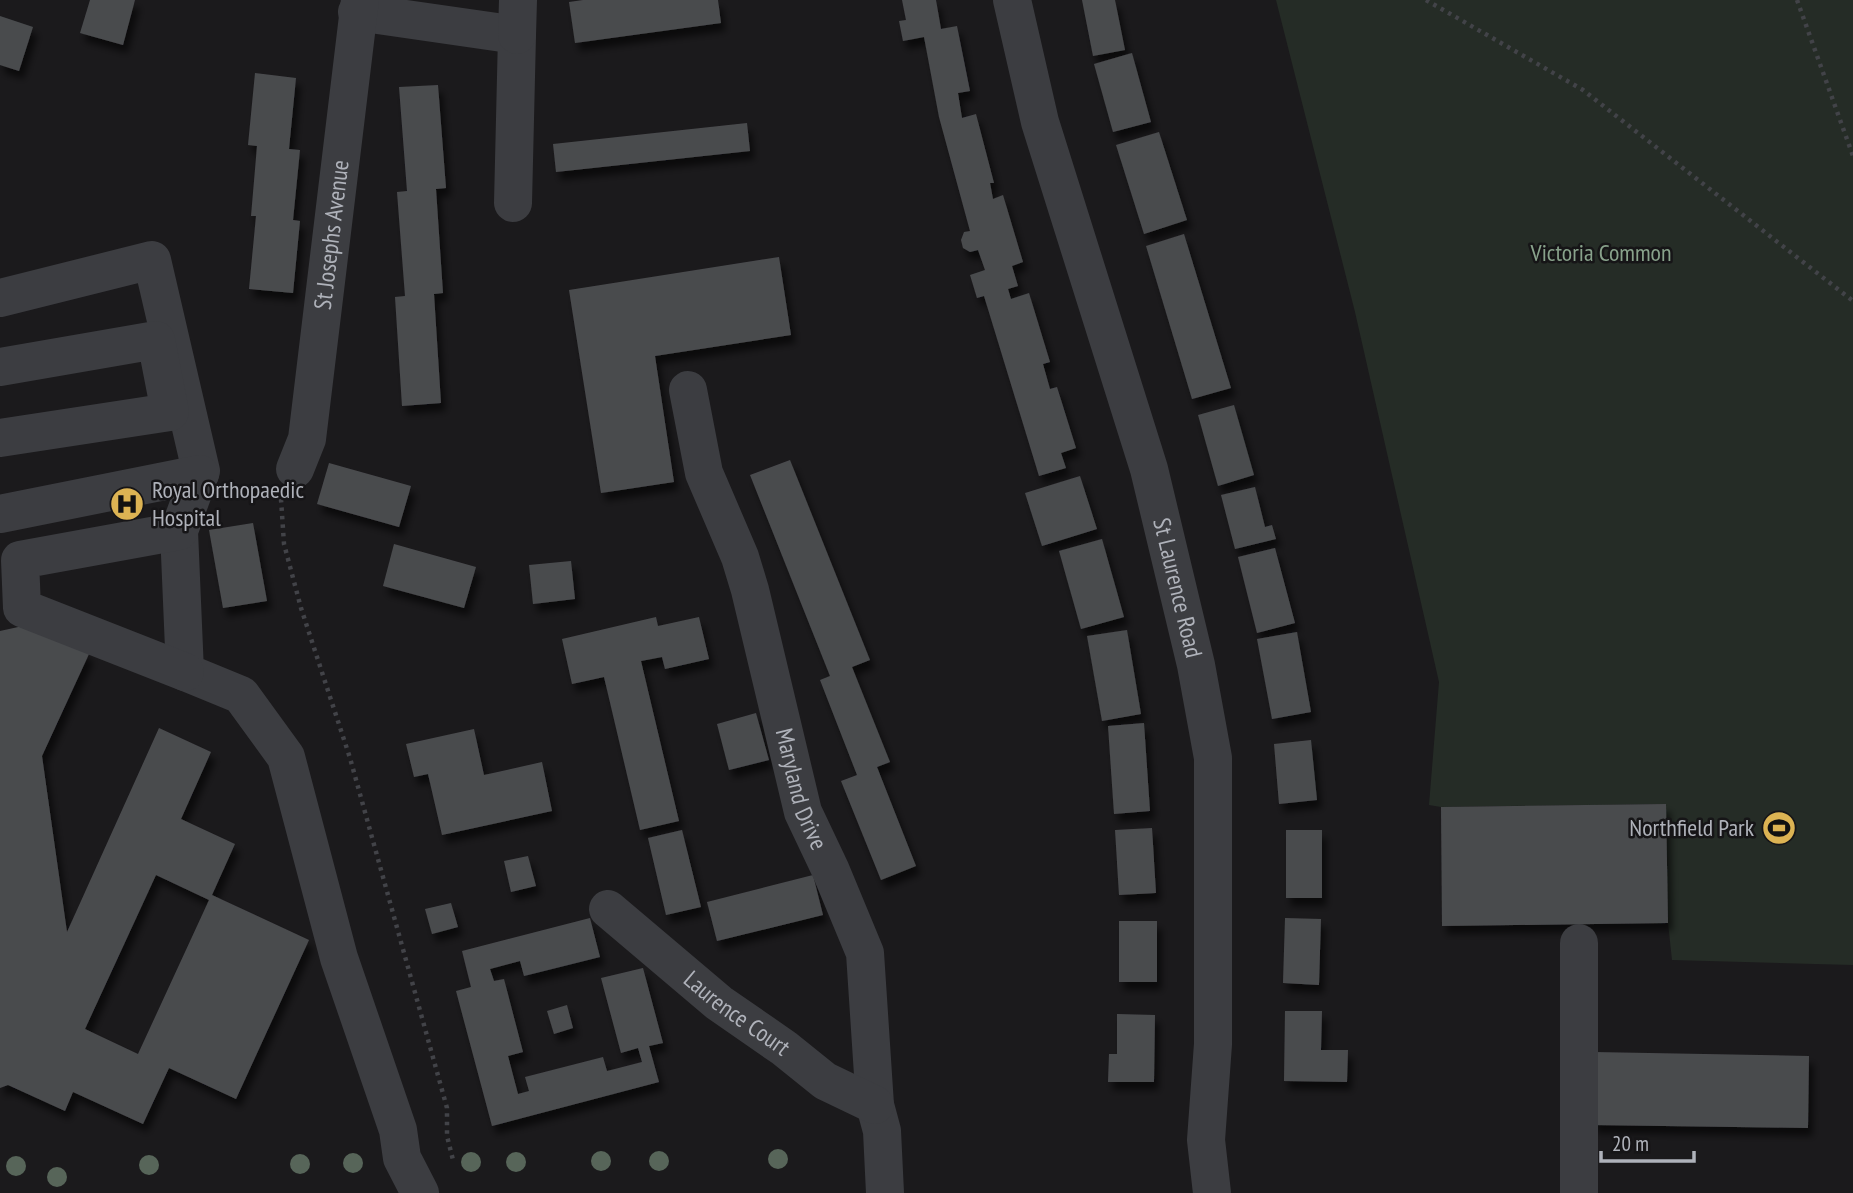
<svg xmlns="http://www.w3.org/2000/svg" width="1853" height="1193" font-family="'PT Sans Narrow',sans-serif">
<defs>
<filter id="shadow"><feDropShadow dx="4.5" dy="8" stdDeviation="3.5" flood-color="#0009"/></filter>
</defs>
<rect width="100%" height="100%" fill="#1b1a1c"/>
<polygon fill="#252c26" points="1276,0 1853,0 1853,965 1672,960 1668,923 1665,804 1441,807 1429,805 1439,682 1355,312"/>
<g fill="#4a4b4e" fill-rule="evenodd" filter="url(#shadow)">
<polygon points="90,0 135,0 123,45 80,33"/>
<polygon points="583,0 718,0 721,23 575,43 569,2"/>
<polygon points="902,0 936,0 941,29 957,26 970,91 958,93 962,118 976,114 994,183 990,183 993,199 1003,195 1023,262 1012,266 1018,286 1008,289 1011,299 1029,293 1050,362 1043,364 1050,389 1057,387 1076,448 1061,453 1066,468 1039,476 984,296 977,298 970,275 985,270 978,250 970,252 963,248 961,240 964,232 970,231 939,117 924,37 903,41 899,21 906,20"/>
<polygon points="1082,0 1115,0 1125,50 1093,56"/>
<polygon points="0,16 33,27 19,71 0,65"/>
<polygon points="1132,53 1151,122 1113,132 1094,64"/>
<polygon points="255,73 296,78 289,149 300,150 293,220 300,221 293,293 249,289 256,216 251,216 257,146 248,145"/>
<polygon points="438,85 446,188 436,189 443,293 434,294 441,403 402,406 395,297 405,296 397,192 407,191 399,87"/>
<polygon points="747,123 750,151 556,172 553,144"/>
<polygon points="1159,132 1187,220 1144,234 1116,145"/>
<polygon points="1184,234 1231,388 1192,399 1146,246"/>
<polygon points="779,257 791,335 655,356 674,482 601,493 569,290"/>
<polygon points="1234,405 1254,475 1218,486 1198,415"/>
<polygon points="790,460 870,660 852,667 890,762 877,767 916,866 881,880 841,781 857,775 820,680 830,676 750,475"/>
<polygon points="329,463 411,486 399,527 317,504"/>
<polygon points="1080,476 1097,529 1042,546 1025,493"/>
<polygon points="1255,487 1265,527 1272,525 1276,539 1235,549 1221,495"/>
<polygon points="253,523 267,601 223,608 209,530"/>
<polygon points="1102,539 1124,617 1081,629 1059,551"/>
<polygon points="394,544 476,567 464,608 383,586"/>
<polygon points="1275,548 1295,623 1257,633 1238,557"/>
<polygon points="571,561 575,599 533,604 529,565"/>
<polygon points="656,617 658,626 699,617 709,659 665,669 662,657 641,661 679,821 640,830 604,677 572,684 562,639"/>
<path d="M32 624 89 654 42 756 67 932 159 728 211 752 181 819 235 844 212 895 309 940 236 1099 169 1068 143 1124 73 1092 65 1111 8 1085 0 1088V631ZM156 875 209 900 138 1054 85 1029Z"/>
<polygon points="1127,630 1141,714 1102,721 1087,636"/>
<polygon points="1297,632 1311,712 1272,719 1257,639"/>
<polygon points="756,713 769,760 729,770 717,724"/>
<polygon points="1144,723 1150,811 1114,814 1108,726"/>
<polygon points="474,729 484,775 542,762 552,811 442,835 428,774 414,777 406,744"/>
<polygon points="1311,740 1317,800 1279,804 1274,744"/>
<polygon points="1666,804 1668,923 1442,926 1441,807"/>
<polygon points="1152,828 1156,893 1119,895 1115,830"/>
<polygon points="682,830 701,907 666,915 648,838"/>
<rect x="1286" y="830" width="36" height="68"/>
<polygon points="528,856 536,886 511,892 504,861"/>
<polygon points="813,875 823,915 717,941 707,902"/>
<polygon points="451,903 458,927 432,934 425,909"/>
<polygon points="590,918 600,957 524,976 520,961 490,969 494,981 504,979 523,1052 508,1056 518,1094 529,1091 525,1077 603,1057 607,1071 642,1062 638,1048 621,1053 601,978 643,968 663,1043 649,1046 659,1082 492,1126 456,991 471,987 462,951"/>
<polygon points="1285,918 1321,919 1319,985 1283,983"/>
<rect x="1119" y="921" width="38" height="61"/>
<polygon points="567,1005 573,1028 554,1034 547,1011"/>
<polygon points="1285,1011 1322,1011 1321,1050 1348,1050 1347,1082 1284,1081"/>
<polygon points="1117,1014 1155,1015 1154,1082 1108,1082 1109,1054 1117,1054"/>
<polygon points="1593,1052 1809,1056 1808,1128 1592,1125"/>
</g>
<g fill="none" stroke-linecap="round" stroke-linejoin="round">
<g stroke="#424348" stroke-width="4.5" stroke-dasharray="3.5 5" stroke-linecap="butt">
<polyline points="1426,0 1583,90 1853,301"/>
<polyline points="1797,0 1853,156"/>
<polyline points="281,499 284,544 301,608 350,758 447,1108 447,1136 453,1160"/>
</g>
<g stroke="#3c3d41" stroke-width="38">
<path id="s1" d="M1012 0 1040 122 1149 469 1196 665 1213 758V1044L1206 1140 1212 1193"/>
<polyline points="357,12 517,35 513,203"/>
<polyline points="517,35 518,0"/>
<polyline points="0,298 152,260 201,471 179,531 185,672 241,695 286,757 339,958 398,1130 402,1158 420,1193"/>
<polyline points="0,367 156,340 170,412 0,438"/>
<path id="s2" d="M688 390 704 473 740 557 750 590 803 812 831 871 865 953 875 1105 882 1131 885 1193"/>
<path id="s3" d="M295 469 307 439 360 0"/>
<polyline points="0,514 200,474"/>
<polyline points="179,531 20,560 22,608 185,672"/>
<path id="s4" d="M608 909 719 1003 784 1048 825 1081 875 1105"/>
<polyline points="1579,943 1579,1193"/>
</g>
</g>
<g fill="#576559">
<circle cx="778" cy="1159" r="10"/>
<circle cx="601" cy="1161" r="10"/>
<circle cx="659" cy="1161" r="10"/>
<circle cx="471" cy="1162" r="10"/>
<circle cx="516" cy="1162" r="10"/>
<circle cx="353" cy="1163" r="10"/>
<circle cx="300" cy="1164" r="10"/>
<circle cx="149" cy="1165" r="10"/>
<circle cx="16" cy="1166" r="10"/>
<circle cx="57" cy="1177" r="10"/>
</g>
<defs>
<g id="hospital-disc" transform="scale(1.75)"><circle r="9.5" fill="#dcb353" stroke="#161517"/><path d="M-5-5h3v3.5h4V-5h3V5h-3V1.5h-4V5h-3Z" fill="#111"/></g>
<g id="stadium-disc" transform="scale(1.75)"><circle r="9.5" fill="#dcb353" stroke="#161517"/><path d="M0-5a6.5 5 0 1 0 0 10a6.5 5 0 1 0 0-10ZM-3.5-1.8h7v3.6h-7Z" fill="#111"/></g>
</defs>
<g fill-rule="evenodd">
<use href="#hospital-disc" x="127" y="504"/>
<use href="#stadium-disc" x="1779" y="828"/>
</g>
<g text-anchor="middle" stroke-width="5" stroke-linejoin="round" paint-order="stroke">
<g font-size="24" fill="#afb2ba" stroke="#161517">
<text dy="8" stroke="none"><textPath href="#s3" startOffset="238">St Josephs Avenue</textPath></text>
<text dy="8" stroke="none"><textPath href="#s1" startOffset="611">St Laurence Road</textPath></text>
<text dy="8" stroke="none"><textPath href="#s2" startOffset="416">Maryland Drive</textPath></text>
<text dy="8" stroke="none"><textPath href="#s4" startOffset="166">Laurence Court</textPath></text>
</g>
<g font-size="24" fill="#88a28b" stroke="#161517">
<text x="1601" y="261">Victoria Common</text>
</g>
<g font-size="24" fill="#afb2ba" stroke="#161517" text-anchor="start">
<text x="152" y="498">Royal Orthopaedic<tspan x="152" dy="28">Hospital</tspan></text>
<text x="1754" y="836" text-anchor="end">Northfield Park</text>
</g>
</g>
<path d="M1601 1151v10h93v-10" fill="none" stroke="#afb2ba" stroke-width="3.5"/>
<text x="1612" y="1151" font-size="21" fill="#afb2ba" stroke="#161517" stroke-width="5" paint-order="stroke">20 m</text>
</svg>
